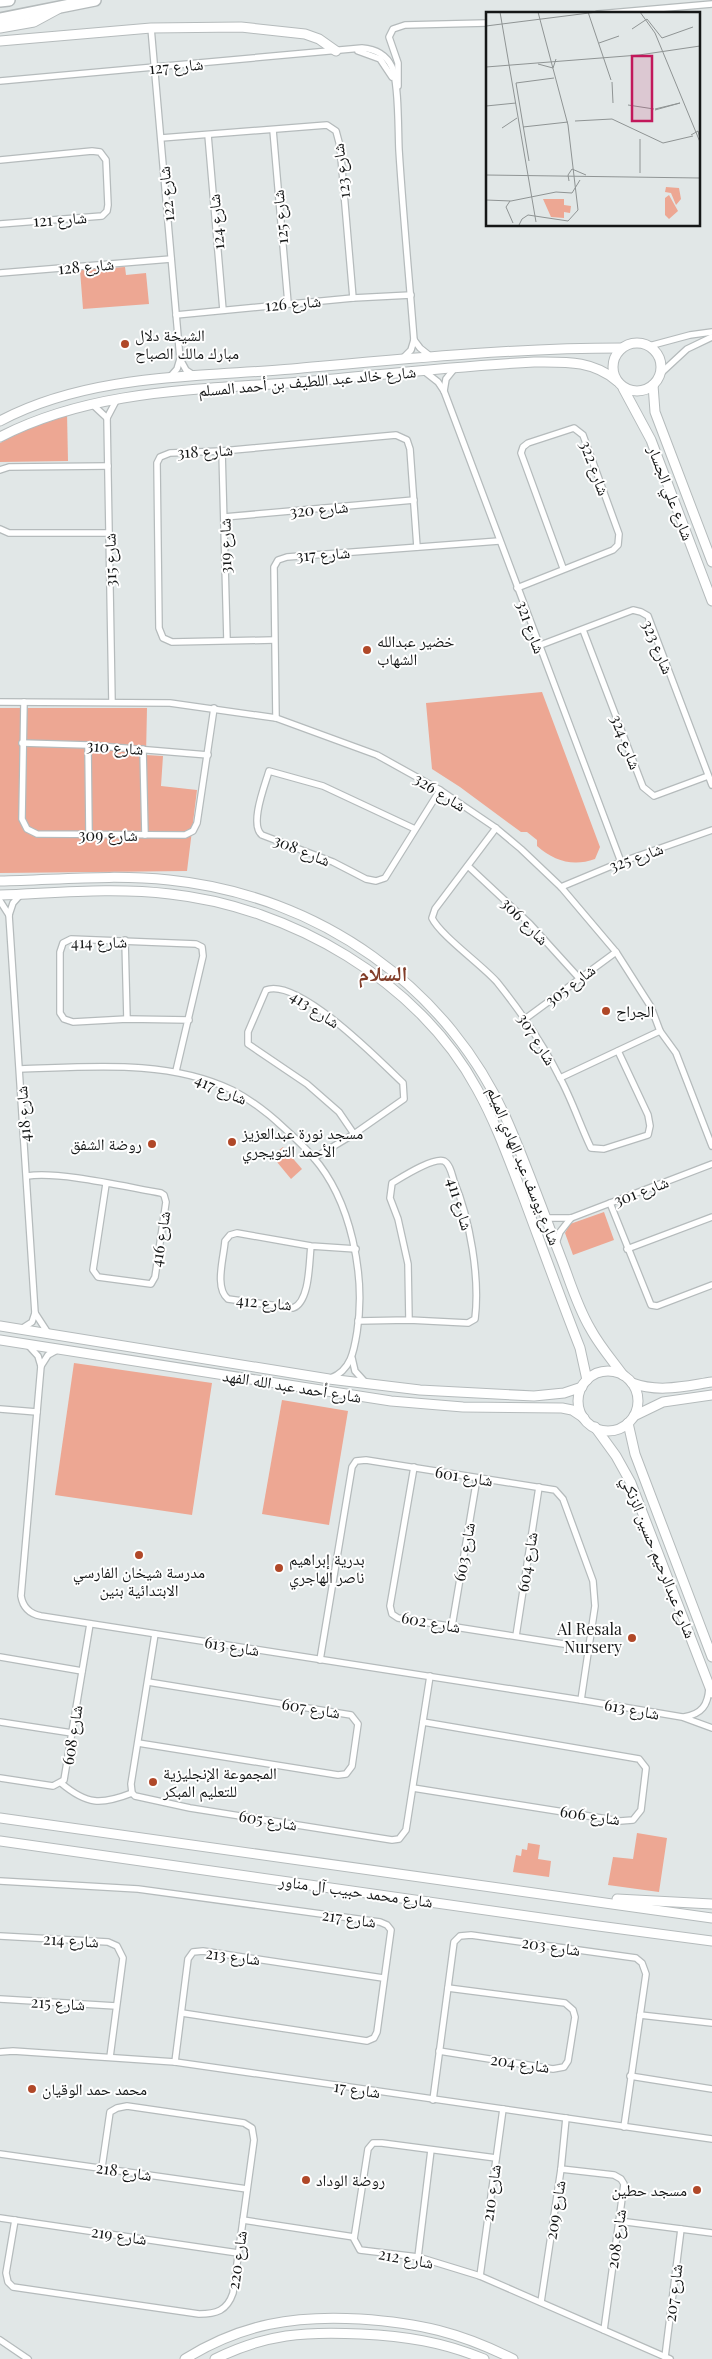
<svg xmlns="http://www.w3.org/2000/svg" width="712" height="2359" font-family="'Playfair Display','Noto Naskh Arabic',serif">
<rect width="100%" height="100%" fill="#e1e7e7"/>
<g fill="#eda793">
<polygon points="125,267 126,275 146,273 149,304 83,309 80,270"/>
<polygon points="67,413 68,461 0,462 0,443 26,429"/>
<path d="M542 692 600 847 595 859C573 867 554 861 537 846V840L527 832H521L460 787 432 769 426 703Z"/>
<polygon points="0,708 147,708 146,755 163,756 161,786 197,790 187,871 0,873"/>
<polygon points="283,1147 302,1169 291,1179 272,1156"/>
<polygon points="604,1212 614,1240 573,1255 565,1233 570,1224"/>
<polygon points="74,1363 212,1383 192,1515 55,1495"/>
<polygon points="282,1400 348,1411 329,1525 262,1514"/>
<polygon points="637,1833 667,1838 659,1892 608,1885 613,1857 633,1859"/>
<polygon points="528,1843 540,1845 538,1859 551,1861 549,1877 513,1872 516,1855 521,1856 522,1849 527,1850"/>
</g>
<g fill="none" stroke-linecap="round" stroke-linejoin="round">
<g stroke="#b5bbbc" stroke-width="8">
<g id="street">
<polyline points="598,14 712,4"/>
<polyline points="151,28 180,359 177,369 170,377"/>
<polyline points="358,51 380,59 392,77"/>
<path d="M0 81 362 48C375 49 386 54 392 67 399 83 398 130 399 150 403 213 409 276 414 340L411 350 403 358"/>
<polyline points="398,86 398,63 389,37 393,29 405,25 487,23"/>
<polyline points="273,130 288,303"/>
<polyline points="208,135 223,310"/>
<polyline points="161,138 327,125 336,131 340,146 353,298"/>
<polyline points="0,160 92,151 100,152 106,160 108,205 107,211 102,216 0,224"/>
<polyline points="0,273 171,259"/>
<polyline points="176,315 353,298 411,295"/>
<polyline points="414,340 420,348 430,356"/>
<polyline points="649,346 690,335 712,332"/>
<polyline points="180,359 186,370 195,376"/>
<polyline points="424,371 438,382 444,391 621,862"/>
<polyline points="660,374 687,349 712,337"/>
<polyline points="444,391 446,379 454,369"/>
<polyline points="92,404 107,418"/>
<polyline points="222,451 227,640"/>
<polyline points="0,470 9,467 108,466"/>
<polyline points="224,517 414,500"/>
<polyline points="0,529 9,533 109,533"/>
<polyline points="517,588 613,550 618,545 619,534 583,435 574,428 528,443 523,447 521,453 563,568"/>
<polyline points="583,630 643,787 654,796 708,776"/>
<polyline points="274,640 172,642 163,638 159,628 157,463 160,457 170,453 222,451 396,435 407,440 410,449 417,547"/>
<polyline points="538,646 633,610 641,612 648,616 712,785"/>
<polyline points="0,702 170,703 276,718 377,755 440,790 496,828 521,849 561,887 616,952 651,1007 660,1031 676,1053 712,1146"/>
<polyline points="24,702 22,819 27,829 37,834 185,835 193,831 197,823 214,708"/>
<polyline points="112,702 107,418 117,399"/>
<polyline points="276,718 274,567 278,560 287,557 499,541"/>
<polyline points="22,743 88,745 208,755"/>
<polyline points="88,745 89,834"/>
<polyline points="143,749 145,835"/>
<path d="M496 828 435 909 432 918C440 935 482 965 497 982 521 1012 543 1044 560 1078 572 1100 580 1125 591 1148L604 1149 648 1135 650 1126 648 1115 618 1051"/>
<path d="M415 829 323 786 269 771C265 785 249 825 262 835L333 862 366 879 376 881 385 878 440 790"/>
<polyline points="468,866 530,924 579,978"/>
<polyline points="561,887 621,862 712,830"/>
<polyline points="21,894 13,903 9,915 35,1313 48,1333"/>
<polyline points="0,901 9,915"/>
<polyline points="125,940 127,1019"/>
<polyline points="525,1019 616,952"/>
<path d="M20 1069C90 1067 167 1059 232 1090 251 1100 268 1113 284 1128 294 1137 304 1146 313 1157 351 1200 366 1276 357 1332 354 1351 351 1370 331 1378"/>
<polyline points="176,1071 203,956 202,947 196,944 71,939 63,943 60,952 60,1013 64,1019 73,1022 127,1019 189,1020"/>
<polyline points="560,1078 660,1031"/>
<path d="M314 1158 354 1134 404 1099 403 1083C380 1061 298 977 266 990L248 1032V1044L307 1084 339 1112 354 1134"/>
<path d="M27 1176C60 1171 126 1187 161 1193L164 1195 166 1202 155 1277 151 1284 98 1277 93 1270 106 1184"/>
<polyline points="610,1203 651,1305 657,1306 712,1285"/>
<polyline points="546,1218 571,1218 712,1164"/>
<polyline points="556,1243 560,1232 571,1218"/>
<path d="M311 1246C309 1262 310 1302 293 1308L228 1299C214 1288 224 1257 225 1241L230 1235 237 1233 311 1246 356 1249"/>
<polyline points="627,1249 712,1217"/>
<path d="M358 1321 409 1320 468 1323 475 1319C480 1277 470 1220 454 1181 452 1175 450 1164 444 1161 433 1157 402 1177 392 1183L390 1198 398 1219 408 1264 409 1320"/>
<polyline points="21,1329 32,1322 35,1313"/>
<path d="M28 1345 38 1356 41 1366 21 1596C23 1608 30 1614 41 1616L581 1700 682 1717 712 1728"/>
<polyline points="352,1358 355,1371 365,1382"/>
<polyline points="41,1366 48,1355 57,1350"/>
<polyline points="0,1409 37,1412"/>
<polyline points="414,1467 390,1606 392,1614 398,1618 589,1648"/>
<polyline points="452,1626 477,1478"/>
<polyline points="155,1634 131,1784 132,1793 135,1796 190,1808 392,1840 399,1839 406,1830 430,1676"/>
<polyline points="516,1636 539,1487"/>
<polyline points="0,1657 82,1671"/>
<polyline points="320,1660 352,1467 356,1461 366,1460 555,1490 563,1499 593,1581 595,1606 581,1700"/>
<path d="M684 1717C702 1714 708 1705 709 1688"/>
<polyline points="0,1722 72,1733"/>
<polyline points="138,1743 338,1775 346,1774 352,1766 358,1724 351,1715 148,1682"/>
<polyline points="0,1778 53,1786 64,1780 90,1624"/>
<path d="M61 1783C87 1805 101 1805 132 1793"/>
<polyline points="413,1788 620,1821 633,1820 641,1810 646,1768 639,1759 423,1722"/>
<polyline points="0,1881 138,1889 380,1922 387,1925 391,1930 377,2032 374,2038 367,2041 182,2013"/>
<polyline points="0,1936 108,1942 117,1946 123,1958 110,2057"/>
<polyline points="0,1999 116,2006"/>
<polyline points="640,2015 712,2023"/>
<polyline points="439,2051 553,2069 564,2067 568,2061 575,2017 573,2010 565,2003 448,1988"/>
<polyline points="0,2052 13,2051 175,2062 712,2139"/>
<polyline points="175,2062 188,1959 193,1952 203,1951 383,1978"/>
<polyline points="630,2076 712,2089"/>
<polyline points="433,2100 454,1942 460,1936 471,1935 636,1958 642,1963 646,1974 624,2127"/>
<polyline points="0,2154 247,2189"/>
<polyline points="496,2158 382,2143 373,2143 368,2149 354,2239 360,2250 418,2257 480,2276 670,2359"/>
<polyline points="561,2169 614,2175 621,2179 624,2184 604,2330"/>
<polyline points="0,2218 238,2253"/>
<path d="M15 2220 6 2273 8 2282 13 2287 199 2314C216 2314 227 2311 233 2293L254 2140 252 2128 244 2123 127 2106 117 2108 110 2112 102 2167"/>
<polyline points="243,2220 354,2237"/>
<polyline points="619,2221 712,2233"/>
<polyline points="418,2257 431,2150"/>
<polyline points="480,2276 503,2109"/>
<polyline points="541,2302 561,2169 566,2118"/>
<polyline points="0,2340 28,2359"/>
<polyline points="665,2357 681,2229"/>
</g>
</g>
<g stroke="#b5bbbc" stroke-width="11">
<g id="secondary">
<polyline points="0,28 34,22 58,9"/>
<polyline points="0,41 151,28 241,27 305,34 319,39 336,51"/>
<circle cx="637" cy="367" r="24"/>
<polyline points="653,385 655,412 712,562"/>
<polyline points="623,388 651,440 712,601"/>
<path d="M0 421C88 374 196 377 292 369 402 359 511 348 621 348"/>
<path d="M0 437C93 389 198 390 300 382 378 375 456 366 534 362 565 362 592 360 617 381"/>
<path d="M0 881C56 880 113 874 169 880 318 895 450 987 509 1125 528 1169 544 1214 561 1258 570 1281 577 1306 590 1328 599 1345 612 1360 623 1375"/>
<path d="M0 895C56 893 114 887 170 894 290 907 419 981 477 1089 496 1123 509 1160 523 1196 542 1247 560 1297 580 1348L587 1380"/>
<polyline points="0,1326 329,1379 420,1390 534,1396 564,1393 582,1387"/>
<polyline points="0,1340 391,1401 463,1407 562,1408 572,1410 584,1418"/>
<circle cx="608" cy="1401" r="30"/>
<path d="M632 1383C659 1393 685 1386 712 1382"/>
<polyline points="634,1416 663,1402 712,1395"/>
<polyline points="628,1423 635,1454 712,1657"/>
<polyline points="595,1427 616,1456 631,1483 712,1693"/>
<polyline points="0,1818 712,1918"/>
<polyline points="0,1841 591,1925 712,1941"/>
<polyline points="617,1899 712,1904"/>
<path d="M185 2359C241 2324 295 2315 360 2319 419 2323 459 2332 513 2359"/>
<path d="M215 2359C265 2334 306 2331 361 2334 405 2336 443 2342 484 2359"/>
</g>
</g>
<g stroke="#b5bbbc" stroke-width="14">
<g id="highway">
<polyline points="0,1 9,0"/>
<polyline points="0,19 95,0"/>
</g>
</g>
<use href="#street" stroke="#fff" stroke-width="5.5"/>
<use href="#secondary" stroke="#fff" stroke-width="9"/>
<use href="#highway" stroke="#fff" stroke-width="11"/>
</g>
<g fill="#b04828" stroke="#fff" stroke-width="2">
<circle cx="125" cy="344" r="5"/>
<circle cx="367" cy="650" r="5"/>
<circle cx="606" cy="1011" r="5"/>
<circle cx="232" cy="1142" r="5"/>
<circle cx="152" cy="1144" r="5"/>
<circle cx="139" cy="1555" r="5"/>
<circle cx="279" cy="1568" r="5"/>
<circle cx="632" cy="1638" r="5"/>
<circle cx="153" cy="1782" r="5"/>
<circle cx="32" cy="2089" r="5"/>
<circle cx="306" cy="2180" r="5"/>
<circle cx="697" cy="2190" r="5"/>
</g>
<g text-anchor="middle" stroke-width="4" stroke-linejoin="round" paint-order="stroke">
<g font-size="16" fill="#151717" stroke="#fff">
<text transform="translate(176 66) rotate(-5)" y="6">شارع 127</text>
<text transform="translate(341 171) rotate(-97)" y="6">شارع 123</text>
<text transform="translate(166 194) rotate(-95)" y="6">شارع 122</text>
<text transform="translate(280 217) rotate(-95)" y="6">شارع 125</text>
<text transform="translate(60 219) rotate(-4)" y="6">شارع 121</text>
<text transform="translate(216 222) rotate(-95)" y="6">شارع 124</text>
<text transform="translate(86 266) rotate(-5)" y="6">شارع 128</text>
<text transform="translate(293 303) rotate(-5)" y="6">شارع 126</text>
<text transform="translate(307 381) rotate(-5)" y="6">شارع خالد عبد اللطيف بن أحمد المسلم</text>
<text transform="translate(205 451) rotate(-3)" y="6">شارع 318</text>
<text transform="translate(595 468) rotate(70)" y="6">شارع 322</text>
<text transform="translate(671 493) rotate(69)" y="6">شارع علي الجسار</text>
<text transform="translate(319 509) rotate(-5)" y="6">شارع 320</text>
<text transform="translate(225 546) rotate(-91)" y="6">شارع 319</text>
<text transform="translate(323 554) rotate(-4)" y="6">شارع 317</text>
<text transform="translate(110 560) rotate(-91)" y="6">شارع 315</text>
<text transform="translate(531 627) rotate(70)" y="6">شارع 321</text>
<text transform="translate(658 647) rotate(67)" y="6">شارع 323</text>
<text transform="translate(626 742) rotate(69)" y="6">شارع 324</text>
<text transform="translate(115 747) rotate(4)" y="6">شارع 310</text>
<text transform="translate(440 792) rotate(32)" y="6">شارع 326</text>
<text x="108" y="841">شارع 309</text>
<text transform="translate(302 850) rotate(22)" y="6">شارع 308</text>
<text transform="translate(636 857) rotate(-20)" y="6">شارع 325</text>
<text transform="translate(525 921) rotate(45)" y="6">شارع 306</text>
<text transform="translate(99 942) rotate(-1)" y="6">شارع 414</text>
<text transform="translate(570 985) rotate(-37)" y="6">شارع 305</text>
<text transform="translate(315 1009) rotate(33)" y="6">شارع 413</text>
<text transform="translate(537 1039) rotate(58)" y="6">شارع 307</text>
<text transform="translate(221 1089) rotate(23)" y="6">شارع 417</text>
<text transform="translate(23 1114) rotate(-94)" y="6">شارع 418</text>
<text transform="translate(524 1166) rotate(68)" y="6">شارع يوسف عبد الهادي الميلم</text>
<text transform="translate(641 1191) rotate(-21)" y="6">شارع 301</text>
<text transform="translate(460 1204) rotate(73)" y="6">شارع 411</text>
<text transform="translate(160 1239) rotate(-81)" y="6">شارع 416</text>
<text transform="translate(264 1302) rotate(5)" y="6">شارع 412</text>
<text transform="translate(292 1386) rotate(9)" y="6">شارع أحمد عبد الله الفهد</text>
<text transform="translate(464 1476) rotate(9)" y="6">شارع 601</text>
<text transform="translate(464 1552) rotate(-80)" y="6">شارع 603</text>
<text transform="translate(659 1557) rotate(68)" y="6">شارع عبدالرحيم حسين الزنكي</text>
<text transform="translate(527 1562) rotate(-81)" y="6">شارع 604</text>
<text transform="translate(431 1622) rotate(10)" y="6">شارع 602</text>
<text transform="translate(232 1646) rotate(9)" y="6">شارع 613</text>
<text transform="translate(311 1708) rotate(9)" y="6">شارع 607</text>
<text transform="translate(632 1709) rotate(10)" y="6">شارع 613</text>
<text transform="translate(72 1735) rotate(-81)" y="6">شارع 608</text>
<text transform="translate(590 1815) rotate(8)" y="6">شارع 606</text>
<text transform="translate(268 1820) rotate(9)" y="6">شارع 605</text>
<text transform="translate(356 1891) rotate(8)" y="6">شارع محمد حبيب آل مناور</text>
<text transform="translate(349 1918) rotate(8)" y="6">شارع 217</text>
<text transform="translate(71 1940) rotate(3)" y="6">شارع 214</text>
<text transform="translate(551 1946) rotate(8)" y="6">شارع 203</text>
<text transform="translate(233 1956) rotate(7)" y="6">شارع 213</text>
<text transform="translate(58 2003) rotate(3)" y="6">شارع 215</text>
<text transform="translate(520 2063) rotate(8)" y="6">شارع 204</text>
<text transform="translate(357 2089) rotate(8)" y="6">شارع 17</text>
<text transform="translate(124 2171) rotate(8)" y="6">شارع 218</text>
<text transform="translate(491 2193) rotate(-82)" y="6">شارع 210</text>
<text transform="translate(555 2210) rotate(-81)" y="6">شارع 209</text>
<text transform="translate(119 2235) rotate(8)" y="6">شارع 219</text>
<text transform="translate(616 2239) rotate(-82)" y="6">شارع 208</text>
<text transform="translate(406 2258) rotate(10)" y="6">شارع 212</text>
<text transform="translate(237 2260) rotate(-82)" y="6">شارع 220</text>
<text transform="translate(673 2293) rotate(-83)" y="6">شارع 207</text>
</g>
<g font-size="16" fill="#151717" stroke="#fff" text-anchor="start">
<text x="135" y="341">الشيخة دلال<tspan x="135" dy="18">مبارك مالك الصباح</tspan></text>
<text x="377" y="647">خضير عبدالله<tspan x="377" dy="18">الشهاب</tspan></text>
<text x="616" y="1017">الجراح</text>
<text x="242" y="1139">مسجد نورة عبدالعزيز<tspan x="242" dy="18">الأحمد التويجري</tspan></text>
<text x="142" y="1150" text-anchor="end">روضة الشفق</text>
<text x="289" y="1565">بدرية إبراهيم<tspan x="289" dy="18">ناصر الهاجري</tspan></text>
<text x="139" y="1578" text-anchor="middle">مدرسة شيخان الفارسي<tspan x="139" dy="18">الابتدائية بنين</tspan></text>
<text x="622" y="1635" text-anchor="end">Al Resala<tspan x="622" dy="18">Nursery</tspan></text>
<text x="163" y="1779">المجموعة الإنجليزية<tspan x="163" dy="18">للتعليم المبكر</tspan></text>
<text x="42" y="2095">محمد حمد الوقيان</text>
<text x="316" y="2186">روضة الوداد</text>
<text x="687" y="2196" text-anchor="end">مسجد حطين</text>
</g>
<g font-size="21" font-weight="bold" fill="#813d29" stroke="#fff">
<text x="383" y="981">السلام</text>
</g>
</g>
<g transform="translate(486 12)">
<rect width="214" height="214" fill="#e1e7e7"/>
<path d="M180 175 193 176 195 187 190 193 185 181 179 180ZM183 183 192 199 183 207 179 203V186ZM57 187H78V193L85 194 84 201 78 200V206L65 205Z" fill="#eda793"/>
<path fill="none" stroke="#8f9494" stroke-width="1" d="M14 0 50 210M102 0 125 68M154 0 169 21 214 130M0 14 111 0M146 17 161 7 176 26 207 15M113 31 133 24M52 52 67 56 70 47M0 55 153 43 214 34M126 70 127 91M142 93 168 97M0 94 30 91M169 97 194 91 169 98M89 109 126 107 177 131 207 124M37 115 82 110M16 116 31 106M205 123 212 119 214 127M43 149 30 71 68 66M154 161V127M0 163 214 166M83 169 82 163 86 157 100 163M0 188 25 189 70 180 86 181 94 168M24 189 20 195 27 211M33 213 36 207 42 203 82 209 92 198 82 113 52 0"/>
<path fill="#c2185b" fill-opacity="0.15" stroke="#c2185b" stroke-width="2.5" d="M146 44H166V109H146Z"/>
<rect width="214" height="214" fill="none" stroke="#151717" stroke-width="2.5"/>
</g>
</svg>
